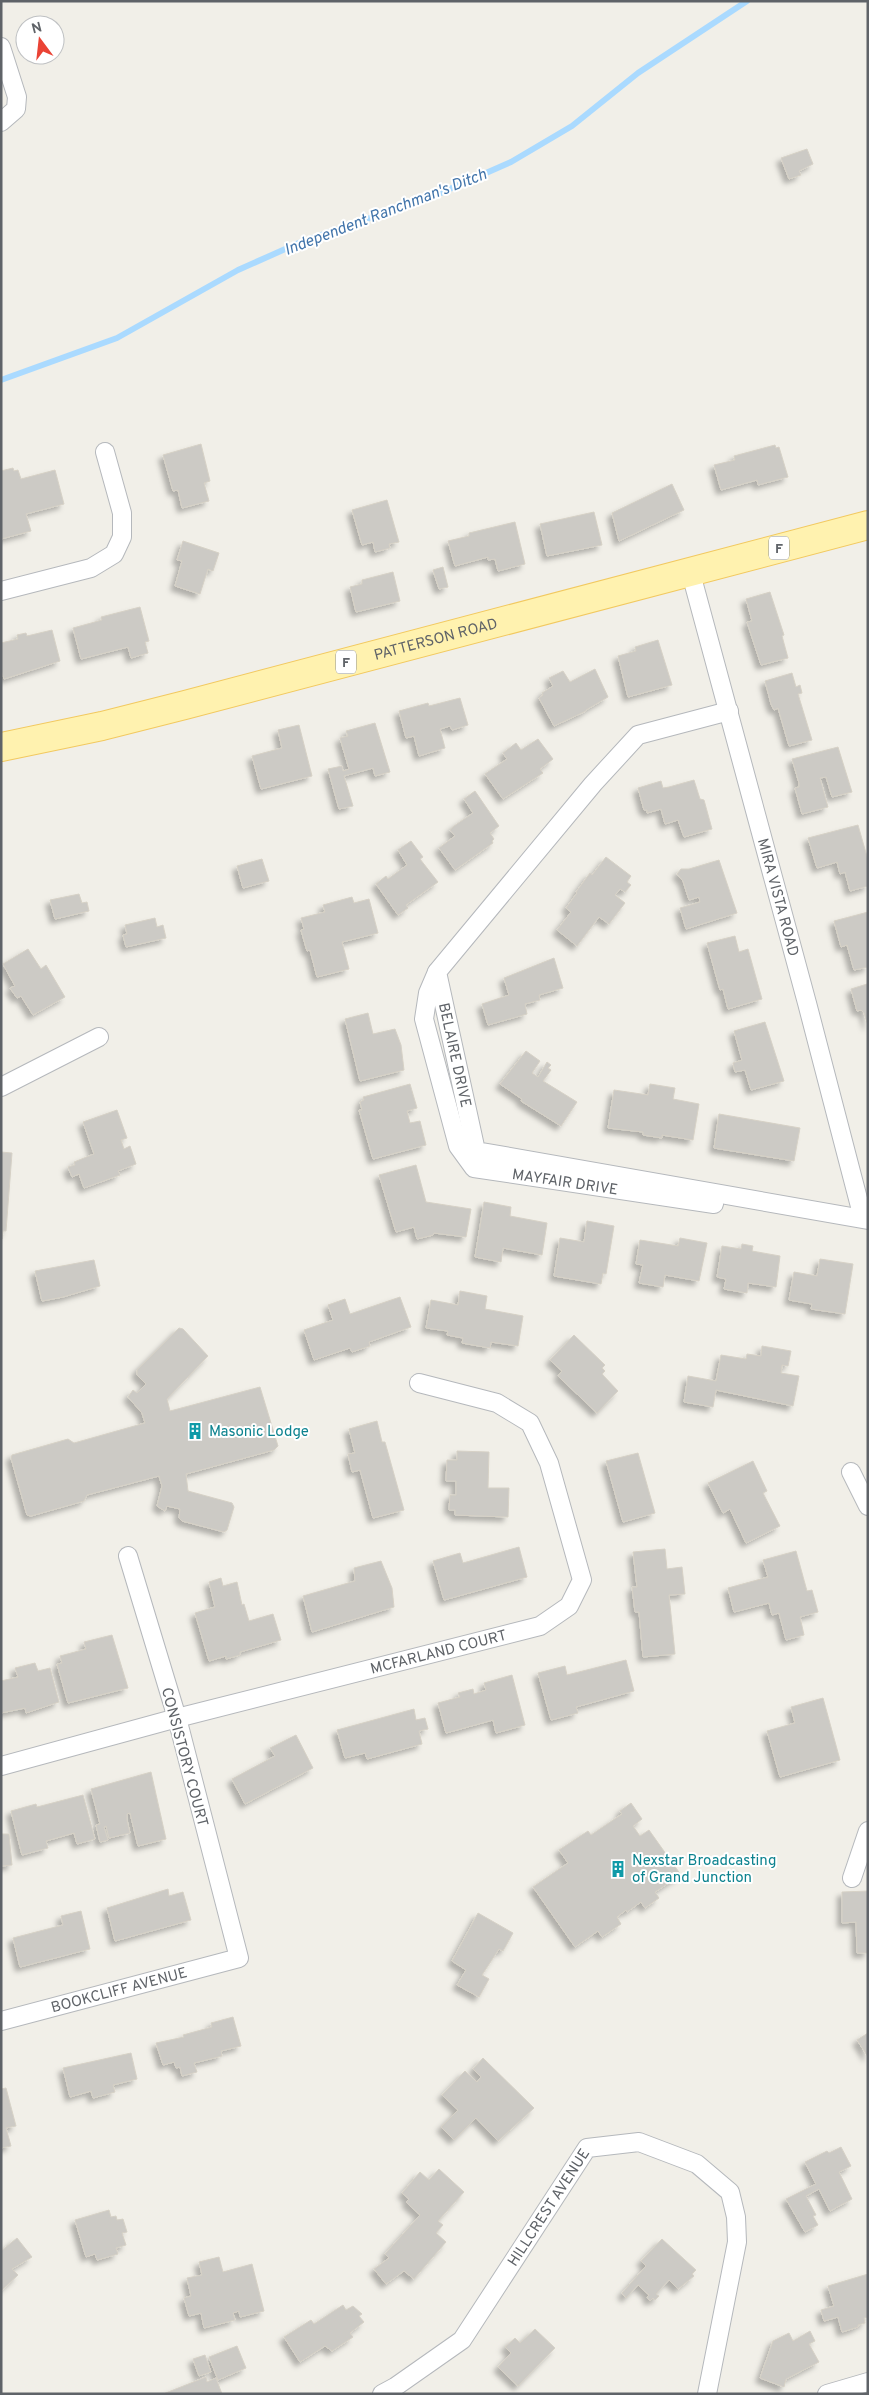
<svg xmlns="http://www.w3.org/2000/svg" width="869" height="2395" font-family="Overpass,sans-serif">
<defs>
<filter id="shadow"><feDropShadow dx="-4.5" dy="4.5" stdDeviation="2.5" flood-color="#0004"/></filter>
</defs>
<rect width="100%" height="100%" fill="#f1efe8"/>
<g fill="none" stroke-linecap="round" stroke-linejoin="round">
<polyline stroke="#aadaff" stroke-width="6" points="1,380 117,338 238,270 301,242 436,195 511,162 572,126 638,73 747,1"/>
</g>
<g fill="#cccac5" stroke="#d6d1c6" filter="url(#shadow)">
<polygon points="807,149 813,164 799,171 801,175 789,179 781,158"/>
<polygon points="201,444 210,481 204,483 209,501 182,508 178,490 173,491 163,455"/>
<polygon points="775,445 776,448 779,447 788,477 758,485 757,480 721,490 714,465 735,460 734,456"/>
<polygon points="13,468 14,471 18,470 21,479 55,470 64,504 26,514 31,531 1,539 1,471"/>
<polygon points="672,484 684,510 619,541 612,513"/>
<polygon points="387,500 399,542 389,544 390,548 375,552 373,542 362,545 352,510"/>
<polygon points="594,512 602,545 547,556 540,524"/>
<polygon points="515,522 525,564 498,571 495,559 488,560 488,557 455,566 448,541 469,536 469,533"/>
<polygon points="183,541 219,553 213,571 208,569 200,594 175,586 182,561 177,560"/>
<polygon points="443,567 448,587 439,589 433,570"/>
<polygon points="393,572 400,601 356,612 350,587 362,584 362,580"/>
<polygon points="770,592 784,635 782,636 788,658 761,665 747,622 752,621 746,599"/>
<polygon points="140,607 149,641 145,642 148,653 131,658 128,647 81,659 73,628 102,620 101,617"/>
<polygon points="52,630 60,661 4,679 1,670 1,643 18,639 17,635 26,633 27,636"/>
<polygon points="658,640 672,685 628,697 618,656 636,651 635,647"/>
<polygon points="595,669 608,697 586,710 586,711 554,726 539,698 543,695 542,693 553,686 549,678 563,671 570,682"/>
<polygon points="792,673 796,687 800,685 802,693 798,694 812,740 789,746 778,708 774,710 771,704 765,681"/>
<polygon points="460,698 468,725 452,730 450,726 440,729 445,748 419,756 414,736 406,738 399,711 428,703 429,706"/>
<polygon points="375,723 390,772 375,776 373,768 344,776 353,806 339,809 328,769 342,766 343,771 349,769 340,738 348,736 346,731"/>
<polygon points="299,725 312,776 261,789 252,756 282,748 278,730"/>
<polygon points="538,739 553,759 540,769 543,773 503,799 485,774 507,759 503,753 516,743 521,750"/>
<polygon points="838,747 852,792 832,797 826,777 820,778 828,807 802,814 795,788 799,787 799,783 792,759"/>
<polygon points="694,780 700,799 704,800 712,829 684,837 678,820 665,824 661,809 647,813 647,810 644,810 638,788 661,781 663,788 669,787"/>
<polygon points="475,791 499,826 490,833 494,839 492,841 493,843 455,870 439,848 455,836 450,830 454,826 473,813 464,799"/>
<polygon points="858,825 868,860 868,886 850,891 845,872 840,874 837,862 817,868 808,838"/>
<polygon points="411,841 423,857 420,859 438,882 406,905 408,908 398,915 376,884 386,876 388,879 407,865 398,850"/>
<polygon points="606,857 631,876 627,882 631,885 625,892 620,889 615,895 625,903 609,924 599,917 577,946 557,930 571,912 566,908 577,893 576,892 590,873 592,875"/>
<polygon points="262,859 269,881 243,888 237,866"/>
<polygon points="719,860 737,913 686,929 680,908 700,902 699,897 689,900 683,881 677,874 681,869 689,869"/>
<polygon points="79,894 82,903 87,902 89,911 55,919 50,900"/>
<polygon points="352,897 354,903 369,899 378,933 342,942 349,969 317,977 310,950 307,951 301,930 304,929 301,918 325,912 323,905"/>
<polygon points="868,912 868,967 854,970 847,945 841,947 834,921"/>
<polygon points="155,918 157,927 163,925 166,938 126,947 123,935 127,934 125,925"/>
<polygon points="735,936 739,952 748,949 762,999 728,1009 723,989 720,990 707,943"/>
<polygon points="28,949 41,969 46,965 65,997 33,1015 21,996 17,998 10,988 15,986 3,964"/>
<polygon points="554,958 563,988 539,995 540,1000 525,1004 527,1014 488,1025 482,1004 509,995 504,978"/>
<polygon points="867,984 868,985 868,1026 864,1013 861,1010 857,1011 851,989"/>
<polygon points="368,1013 373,1034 395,1029 401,1045 404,1070 360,1081 345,1019"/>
<polygon points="765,1022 784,1081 751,1090 745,1070 735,1072 733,1063 742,1060 734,1031"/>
<polygon points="526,1051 540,1061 532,1073 538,1077 547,1062 551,1065 548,1068 551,1070 543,1081 577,1102 561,1126 521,1101 522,1099 500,1084"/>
<polygon points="410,1084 417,1108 407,1111 410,1123 420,1121 426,1145 373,1159 359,1110 362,1110 360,1102 364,1100 363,1097"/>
<polygon points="650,1084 675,1088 673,1099 699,1104 693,1140 662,1135 662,1138 643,1135 643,1132 608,1128 614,1090 648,1095"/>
<polygon points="117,1110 127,1138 121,1140 124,1149 130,1146 136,1164 118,1171 120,1175 84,1188 79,1174 72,1177 68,1167 75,1165 74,1162 94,1154 83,1122"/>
<polygon points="719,1114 800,1128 794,1161 714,1148"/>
<polygon points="1,1152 12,1153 6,1231 3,1231 2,1239"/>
<polygon points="416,1165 426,1202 471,1209 466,1237 434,1233 433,1235 417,1239 414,1227 396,1232 379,1175"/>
<polygon points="484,1202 511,1207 510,1216 547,1223 542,1255 503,1248 501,1262 475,1257"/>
<polygon points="587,1221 614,1226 606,1274 603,1273 601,1284 554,1276 560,1238 584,1242"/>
<polygon points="680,1238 707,1243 699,1281 665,1275 663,1287 639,1283 643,1265 636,1264 640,1240 678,1246"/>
<polygon points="742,1244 753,1246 752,1251 780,1256 776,1287 748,1283 747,1293 724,1289 726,1279 717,1277 722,1246 741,1249"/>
<polygon points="820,1259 853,1264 845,1314 811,1309 812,1304 789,1300 794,1272 817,1276"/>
<polygon points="94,1260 100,1286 63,1297 42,1301 35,1271"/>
<polygon points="460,1291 487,1296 485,1309 523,1316 518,1346 491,1342 490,1348 462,1343 463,1338 447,1335 448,1331 426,1328 431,1300 458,1305"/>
<polygon points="400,1297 411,1327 369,1342 370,1346 352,1352 350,1348 314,1360 304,1330 333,1320 328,1305 345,1299 350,1314"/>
<polygon points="179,1328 183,1329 208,1356 167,1399 170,1411 260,1387 278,1446 274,1450 186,1474 188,1491 232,1503 234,1507 227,1530 224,1532 182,1521 179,1518 180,1509 167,1506 165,1511 157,1506 162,1486 159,1476 87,1495 84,1501 31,1516 27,1515 11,1458 12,1455 68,1439 74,1443 145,1423 142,1413 128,1397 133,1390 137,1393 146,1384 137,1375 137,1370"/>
<polygon points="574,1335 605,1365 602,1368 605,1371 602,1374 618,1391 597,1413 558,1376 562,1371 550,1360"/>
<polygon points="762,1346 791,1351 788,1366 782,1365 781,1373 799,1376 793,1406 716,1390 713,1407 684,1402 688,1376 716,1381 721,1355 746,1359 747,1354 761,1356"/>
<polygon points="377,1421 382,1442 385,1442 404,1510 373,1518 360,1470 352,1472 348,1454 355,1453 349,1429"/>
<polygon points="457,1451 489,1452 488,1488 509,1488 508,1517 455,1515 455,1510 449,1510 450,1495 456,1495 456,1481 446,1481 447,1460 457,1460"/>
<polygon points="638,1453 655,1513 623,1522 606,1461"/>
<polygon points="753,1461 767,1491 763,1493 780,1526 746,1543 730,1509 723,1513 708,1483"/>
<polygon points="519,1547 527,1577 444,1600 433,1561 460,1553 463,1563"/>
<polygon points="665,1549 667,1569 682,1567 685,1594 669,1595 675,1654 643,1657 639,1612 635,1612 632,1587 637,1587 633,1552"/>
<polygon points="796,1551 807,1591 812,1590 818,1612 800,1617 804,1635 786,1640 779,1613 772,1615 769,1603 734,1612 728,1588 768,1577 763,1560"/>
<polygon points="381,1561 392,1588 394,1607 312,1632 303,1596 355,1581 354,1568"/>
<polygon points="221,1578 223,1586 237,1582 242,1605 244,1604 249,1621 273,1614 281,1640 240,1652 240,1655 226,1659 226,1656 209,1661 195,1613 215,1607 209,1582"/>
<polygon points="112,1635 128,1688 68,1703 57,1664 62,1663 60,1656 86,1649 84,1642"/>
<polygon points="626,1660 634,1691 576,1707 578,1713 551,1720 538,1673 565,1666 567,1675"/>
<polygon points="35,1663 38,1671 50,1668 59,1702 26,1713 25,1708 1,1713 1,1681 18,1677 15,1668"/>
<polygon points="512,1675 525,1725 496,1733 493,1720 446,1733 438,1703 460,1697 458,1693 473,1689 474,1694 486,1690 484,1683"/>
<polygon points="823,1698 840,1760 780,1777 767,1731 795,1723 791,1707"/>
<polygon points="414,1709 416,1720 425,1718 428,1729 419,1731 422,1744 367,1759 365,1753 345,1758 337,1730"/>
<polygon points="296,1735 313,1768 245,1804 232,1779 275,1756 270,1748"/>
<polygon points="151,1772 166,1839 138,1846 130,1813 127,1814 127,1820 130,1833 109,1838 106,1826 104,1827 108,1840 100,1842 96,1825 100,1824 91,1789"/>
<polygon points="83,1795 95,1839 77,1844 74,1833 46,1841 48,1848 22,1855 11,1811 36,1804 37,1807"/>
<polygon points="631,1803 642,1819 633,1826 640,1836 649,1830 681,1875 655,1892 659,1898 645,1908 641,1902 627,1912 626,1910 617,1917 621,1924 602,1937 598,1931 575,1947 533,1887 568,1863 559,1850 588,1831 591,1835 622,1814 620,1811"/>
<polygon points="1,1834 9,1834 12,1865 1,1866"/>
<polygon points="168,1889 169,1896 183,1892 191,1920 115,1941 107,1908"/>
<polygon points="868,1891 868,1953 857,1953 856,1922 842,1923 842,1892"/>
<polygon points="81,1911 90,1949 20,1967 13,1938 63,1925 61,1916"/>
<polygon points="478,1913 513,1933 503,1951 499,1949 482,1975 489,1979 479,1997 457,1985 466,1970 452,1961"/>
<polygon points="233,2017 241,2046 221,2051 222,2056 194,2063 197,2072 182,2076 180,2067 176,2068 174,2062 163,2065 156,2043 184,2037 183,2035 212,2027 211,2023"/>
<polygon points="868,2033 868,2057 857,2040"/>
<polygon points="131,2053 137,2079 113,2085 115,2092 93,2098 91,2091 70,2097 63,2068"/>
<polygon points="483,2058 534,2108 498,2141 476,2118 454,2140 441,2127 458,2110 442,2095 465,2071 477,2082 481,2077 473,2069"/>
<polygon points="6,2088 16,2126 6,2128 11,2146 1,2148 1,2089"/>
<polygon points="841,2147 851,2166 839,2172 852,2199 830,2211 819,2189 806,2196 816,2215 813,2216 818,2225 805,2232 786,2199 816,2184 805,2162 827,2151 829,2153"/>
<polygon points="439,2169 464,2192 438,2221 443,2225 436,2233 446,2242 414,2279 404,2271 386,2284 374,2269 389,2258 385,2254 420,2215 406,2202 409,2199 402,2193 420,2172 429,2180"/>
<polygon points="109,2210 111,2217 116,2216 117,2220 123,2219 127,2232 122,2233 126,2245 116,2248 118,2254 97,2260 95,2254 86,2257 75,2220"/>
<polygon points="17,2238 32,2257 12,2269 18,2275 1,2291 1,2251"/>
<polygon points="662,2239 696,2270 692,2274 694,2276 678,2289 669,2280 656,2294 659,2296 655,2300 653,2298 650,2301 647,2297 649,2295 638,2285 626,2298 622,2293 646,2266 641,2261"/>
<polygon points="219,2257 223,2272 252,2264 264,2311 240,2317 239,2311 233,2313 235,2320 204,2328 201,2313 189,2316 184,2298 191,2296 187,2278 202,2275 199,2262"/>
<polygon points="868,2274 868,2317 864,2318 865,2323 858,2325 858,2327 842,2332 838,2317 824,2321 821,2310 834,2306 828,2286"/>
<polygon points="343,2305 346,2310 353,2306 362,2314 359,2316 364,2322 350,2333 353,2337 332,2351 325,2346 300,2362 284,2337 311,2320 314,2324"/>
<polygon points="535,2329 555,2348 518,2386 498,2367 511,2353 505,2347 515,2338 520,2343"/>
<polygon points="810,2331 815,2341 809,2344 819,2362 786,2379 784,2387 760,2378 773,2341 789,2333 793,2341"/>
<polygon points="237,2346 246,2368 218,2380 209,2357"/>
<polygon points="205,2355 211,2372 199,2376 193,2359"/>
<polygon points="206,2377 207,2382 216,2378 222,2394 163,2394"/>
</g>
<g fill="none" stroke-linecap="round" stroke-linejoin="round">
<g stroke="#b5b8bc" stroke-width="20">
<g id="street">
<polyline points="1,47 17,97 16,109 1,122"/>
<path id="s1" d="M690 570 807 1003 863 1218"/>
<polyline points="1,591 91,568 114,554 122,537 122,513 105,452"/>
<path id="s2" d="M729 711 638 735 593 784 437 972 476 1151 868 1220"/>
<path id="s3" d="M437 972 428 993 424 1019 458 1146 474 1168 714 1204"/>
<polyline points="1,1087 99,1037"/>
<polyline points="851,1472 868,1506"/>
<path id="s4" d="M1 1766 177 1718 540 1626 569 1606 582 1580 549 1463 530 1423 497 1403 419 1383"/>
<polyline points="852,1878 868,1831"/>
<path id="s5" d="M1 2021 239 1958 177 1718 128 1556"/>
<path id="s6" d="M382 2394 395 2387 462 2340 587 2148 639 2142 697 2164 730 2192 736 2217 737 2242 707 2394"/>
<polyline points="827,2394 868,2382"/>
</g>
</g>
<g stroke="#f2c960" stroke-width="30">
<g id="primary">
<path id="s7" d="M1 747 102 726 185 705 868 525"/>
</g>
</g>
<use href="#street" stroke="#fff" stroke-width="18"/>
<use href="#primary" stroke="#fff2af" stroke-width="28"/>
</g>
<defs>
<g id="building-bare" transform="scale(1.35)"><path d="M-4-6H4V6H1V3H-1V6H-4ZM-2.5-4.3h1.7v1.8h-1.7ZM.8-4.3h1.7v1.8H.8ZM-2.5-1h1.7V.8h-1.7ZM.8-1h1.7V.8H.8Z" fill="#0f9aa8" stroke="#fff" stroke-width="2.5" paint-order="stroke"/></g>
</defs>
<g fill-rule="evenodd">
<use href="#building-bare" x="195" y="1431"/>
<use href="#building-bare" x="618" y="1869"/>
</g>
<g text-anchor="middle" stroke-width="4" stroke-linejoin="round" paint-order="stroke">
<g fill="#fff" stroke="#8f9295" stroke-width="1">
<rect x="769" y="536.5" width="20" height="23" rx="4"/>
<rect x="336" y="650.5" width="20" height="23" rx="4"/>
</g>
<g font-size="14" font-weight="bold" fill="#5f6368">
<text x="779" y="553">F</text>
<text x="346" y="667">F</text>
</g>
<g font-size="15" fill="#5f6368" stroke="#fff">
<text dy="5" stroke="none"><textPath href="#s7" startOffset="448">PATTERSON ROAD</textPath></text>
<text dy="5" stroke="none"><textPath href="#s1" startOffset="339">MIRA VISTA ROAD</textPath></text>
<text dy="5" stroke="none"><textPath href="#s2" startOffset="490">BELAIRE DRIVE</textPath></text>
<text dy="5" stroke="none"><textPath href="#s3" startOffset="300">MAYFAIR DRIVE</textPath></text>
<text dy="5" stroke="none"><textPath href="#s4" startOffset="452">MCFARLAND COURT</textPath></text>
<text transform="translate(185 1757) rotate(75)" y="5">CONSISTORY COURT</text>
<text dy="5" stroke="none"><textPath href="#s5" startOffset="122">BOOKCLIFF AVENUE</textPath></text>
<text dy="5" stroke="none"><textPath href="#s6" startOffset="255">HILLCREST AVENUE</textPath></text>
</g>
<g font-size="15" fill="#0d838f" stroke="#fff" text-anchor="start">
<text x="209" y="1436">Masonic Lodge</text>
<text x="632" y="1865">Nexstar Broadcasting<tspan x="632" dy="17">of Grand Junction</tspan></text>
</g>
<g font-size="16" font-style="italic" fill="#4174aa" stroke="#fff">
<text transform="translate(385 211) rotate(-21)" y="6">Independent Ranchman's Ditch</text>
</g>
</g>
<rect width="869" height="2395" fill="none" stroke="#5f6368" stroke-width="5"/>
<g transform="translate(40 40) rotate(345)"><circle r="24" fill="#ffffff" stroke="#bfc1c3"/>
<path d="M0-4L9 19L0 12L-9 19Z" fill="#ea4335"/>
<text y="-8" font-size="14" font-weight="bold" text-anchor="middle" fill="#5f6368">N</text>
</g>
</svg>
